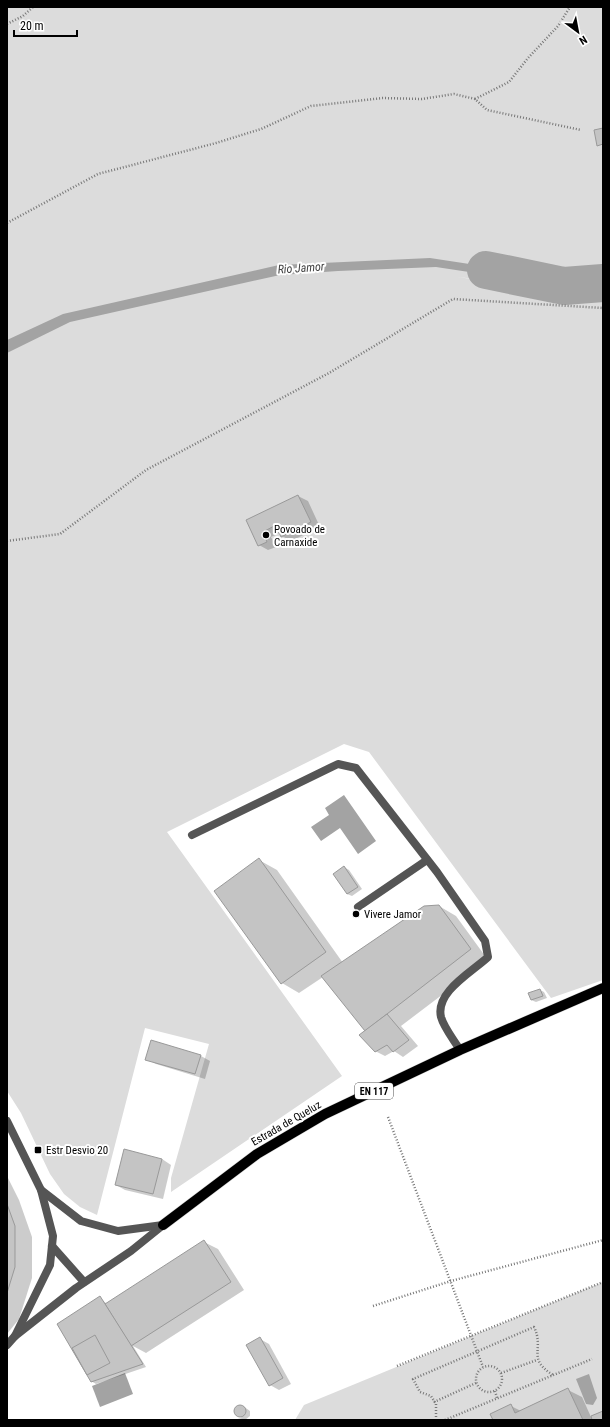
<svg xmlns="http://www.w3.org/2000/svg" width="610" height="1427" font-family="'Roboto Condensed',sans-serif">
<rect width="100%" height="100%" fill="#fff"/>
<g fill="#dcdcdc">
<polygon points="7,7 603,7 603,291 456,277 603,294 603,980 551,998 369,752 344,744 167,832 342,1076 171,1192 171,1178 209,1044 145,1028 97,1215 80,1207 64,1194 50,1174 21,1113 7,1091"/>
<polygon points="603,1282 603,1420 295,1420 304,1405"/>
</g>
<g fill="#a3a3a3">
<polygon points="430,258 476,265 603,276 603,287 489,275 436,267 338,271 280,275 70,322 7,353 7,340 63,314 279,265"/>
<polygon points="344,795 376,841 358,854 340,828 321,841 311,827 329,815 325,808"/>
<polygon points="125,1373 133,1394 100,1407 92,1386"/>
<polygon points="589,1374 597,1398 593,1405 586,1404 576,1379"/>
</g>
<g fill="#0003">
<polygon points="298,496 308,501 320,527 291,541 282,536 280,533 271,537 276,547 268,550 259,545 247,520"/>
<polygon points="259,860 277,870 343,963 439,906 456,916 488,960 401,1026 418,1046 403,1057 394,1051 385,1056 375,1051 366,1031 323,977 299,993 282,983 216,891"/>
<polygon points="344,867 349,870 362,889 352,896 347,894"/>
<polygon points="540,990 544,992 547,998 536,1002 531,1000"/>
<polygon points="201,1056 210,1061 205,1079 156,1064 147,1059"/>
<polygon points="162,1159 171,1165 163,1199 125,1190 116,1185"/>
<polygon points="7,1176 19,1200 32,1237 32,1278 19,1319 7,1334"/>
<polygon points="204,1242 218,1249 244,1290 146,1353 133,1346 146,1367 96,1384 91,1381 100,1298 107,1304"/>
<polygon points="260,1339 269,1344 291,1384 279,1390 270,1385"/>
<polygon points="568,1390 582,1397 591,1417 603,1412 603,1420 494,1420 511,1406 521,1411"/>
<polygon points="243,1406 250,1411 250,1416 245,1420 233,1420 242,1418 238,1416 236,1409 237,1407"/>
</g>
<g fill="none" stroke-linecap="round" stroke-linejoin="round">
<polyline stroke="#a3a3a3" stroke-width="38" points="486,270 564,286 603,283"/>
</g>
<g fill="#c4c4c4" stroke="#999">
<polygon points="603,128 603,144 597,146 594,130"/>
<polygon points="298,495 311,522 281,537 276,525 263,532 267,542 258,546 246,520"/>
<polygon points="259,858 326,952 281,984 214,891"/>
<polygon points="344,866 358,887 347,894 333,874"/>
<polygon points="439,905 471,949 365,1031 321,976 424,906"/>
<polygon points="540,989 543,996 531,1000 528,993"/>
<polygon points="387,1014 409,1040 393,1052 387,1045 375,1052 359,1035"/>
<polygon points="151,1040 201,1055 195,1074 145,1060"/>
<polygon points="124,1149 162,1159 153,1194 115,1185"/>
<polygon points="7,1204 15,1226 15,1267 7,1293"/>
<polygon points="204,1240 231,1282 131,1346 105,1304"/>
<polygon points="100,1296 143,1364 91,1382 57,1324"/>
<polygon points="95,1335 110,1363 87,1375 72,1348"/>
<polygon points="260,1337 283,1378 269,1386 246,1345"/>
<polygon points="568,1388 583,1420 493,1420 490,1414 511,1404 515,1413"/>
<circle cx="240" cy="1411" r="6"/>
<polygon points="603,1411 603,1420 592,1420 591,1416"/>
</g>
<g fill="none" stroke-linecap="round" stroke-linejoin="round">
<g stroke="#dbdbdb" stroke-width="11">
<polyline id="primary" points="163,1225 257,1154 325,1114 460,1050 603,988"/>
</g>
<g stroke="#777" stroke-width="2.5" stroke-dasharray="1 2" stroke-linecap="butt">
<polyline points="7,24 23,16 33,7"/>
<polyline points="475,99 509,82 528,58 558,26 570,7"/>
<polyline points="7,223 98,174 216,143 261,129 311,106 383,98 422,99 454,94 475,99 487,110 581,130"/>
<polyline points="7,541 60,534 146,470 329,373 453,299 603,308"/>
<polyline points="388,1117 483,1367"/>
<polyline points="373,1306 451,1281 603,1240"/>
<circle cx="489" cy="1379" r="13"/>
<polyline points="397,1366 603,1282"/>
<polyline points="501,1373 537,1360"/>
<polyline points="495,1391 497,1398"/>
<polyline points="434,1402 476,1383"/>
<path d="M436 1420V1404L431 1396 420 1392 413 1379 534 1327C545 1350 526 1358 553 1375"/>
<polyline points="445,1420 592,1359"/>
</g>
<g stroke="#555" stroke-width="8">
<path d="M192 835 338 764 356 768 437 872 485 941 488 957C472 972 435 992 441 1017 444 1028 454 1040 460 1050"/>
<polyline points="358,907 427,860"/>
</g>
<g stroke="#555" stroke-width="8">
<polyline points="7,1121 41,1190 81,1221 118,1231 163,1225"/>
<polyline points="52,1246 84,1282"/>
<polyline points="15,1336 76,1288 131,1251 162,1226"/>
<polyline points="7,1345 15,1336 50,1265 53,1236 41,1190"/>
</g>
<use href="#primary" stroke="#000" stroke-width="10"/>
</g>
<g fill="#000" stroke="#fff" stroke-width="1.5">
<circle cx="266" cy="535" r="4"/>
<circle cx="356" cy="914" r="4"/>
<rect x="34" y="1146" width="8" height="8" rx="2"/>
</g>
<g text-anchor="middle" stroke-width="4" stroke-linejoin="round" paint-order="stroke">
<rect fill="#fff" stroke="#4c4c4c" stroke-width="1" x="355" y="1083" width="38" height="16" rx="3"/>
<g font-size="10" font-weight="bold" fill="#000">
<text x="374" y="1095">EN 117</text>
</g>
<g font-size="11" fill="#000" stroke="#fff" text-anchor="start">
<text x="274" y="533">Povoado de<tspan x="274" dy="13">Carnaxide</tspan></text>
<text x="364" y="918">Vivere Jamor</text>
<text x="46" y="1154">Estr Desvio 20</text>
</g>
<g font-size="11" fill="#000" stroke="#fff">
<text transform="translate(286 1123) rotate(-30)" y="4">Estrada de Queluz</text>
</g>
<g font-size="12" font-style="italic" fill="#444" stroke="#fff">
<text transform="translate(301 268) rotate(-4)" y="4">Rio Jamor</text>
</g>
</g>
<rect width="610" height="1427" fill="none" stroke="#000000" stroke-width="16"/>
<g transform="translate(578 32) rotate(148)" stroke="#ffffff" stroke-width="3" paint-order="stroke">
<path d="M0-3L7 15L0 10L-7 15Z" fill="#000000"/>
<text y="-6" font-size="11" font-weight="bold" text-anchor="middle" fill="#000000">N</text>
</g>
<path d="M14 30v6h63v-6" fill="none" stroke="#000000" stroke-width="2"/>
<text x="20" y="30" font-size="12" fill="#000000" stroke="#ffffff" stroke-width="3" paint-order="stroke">20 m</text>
</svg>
